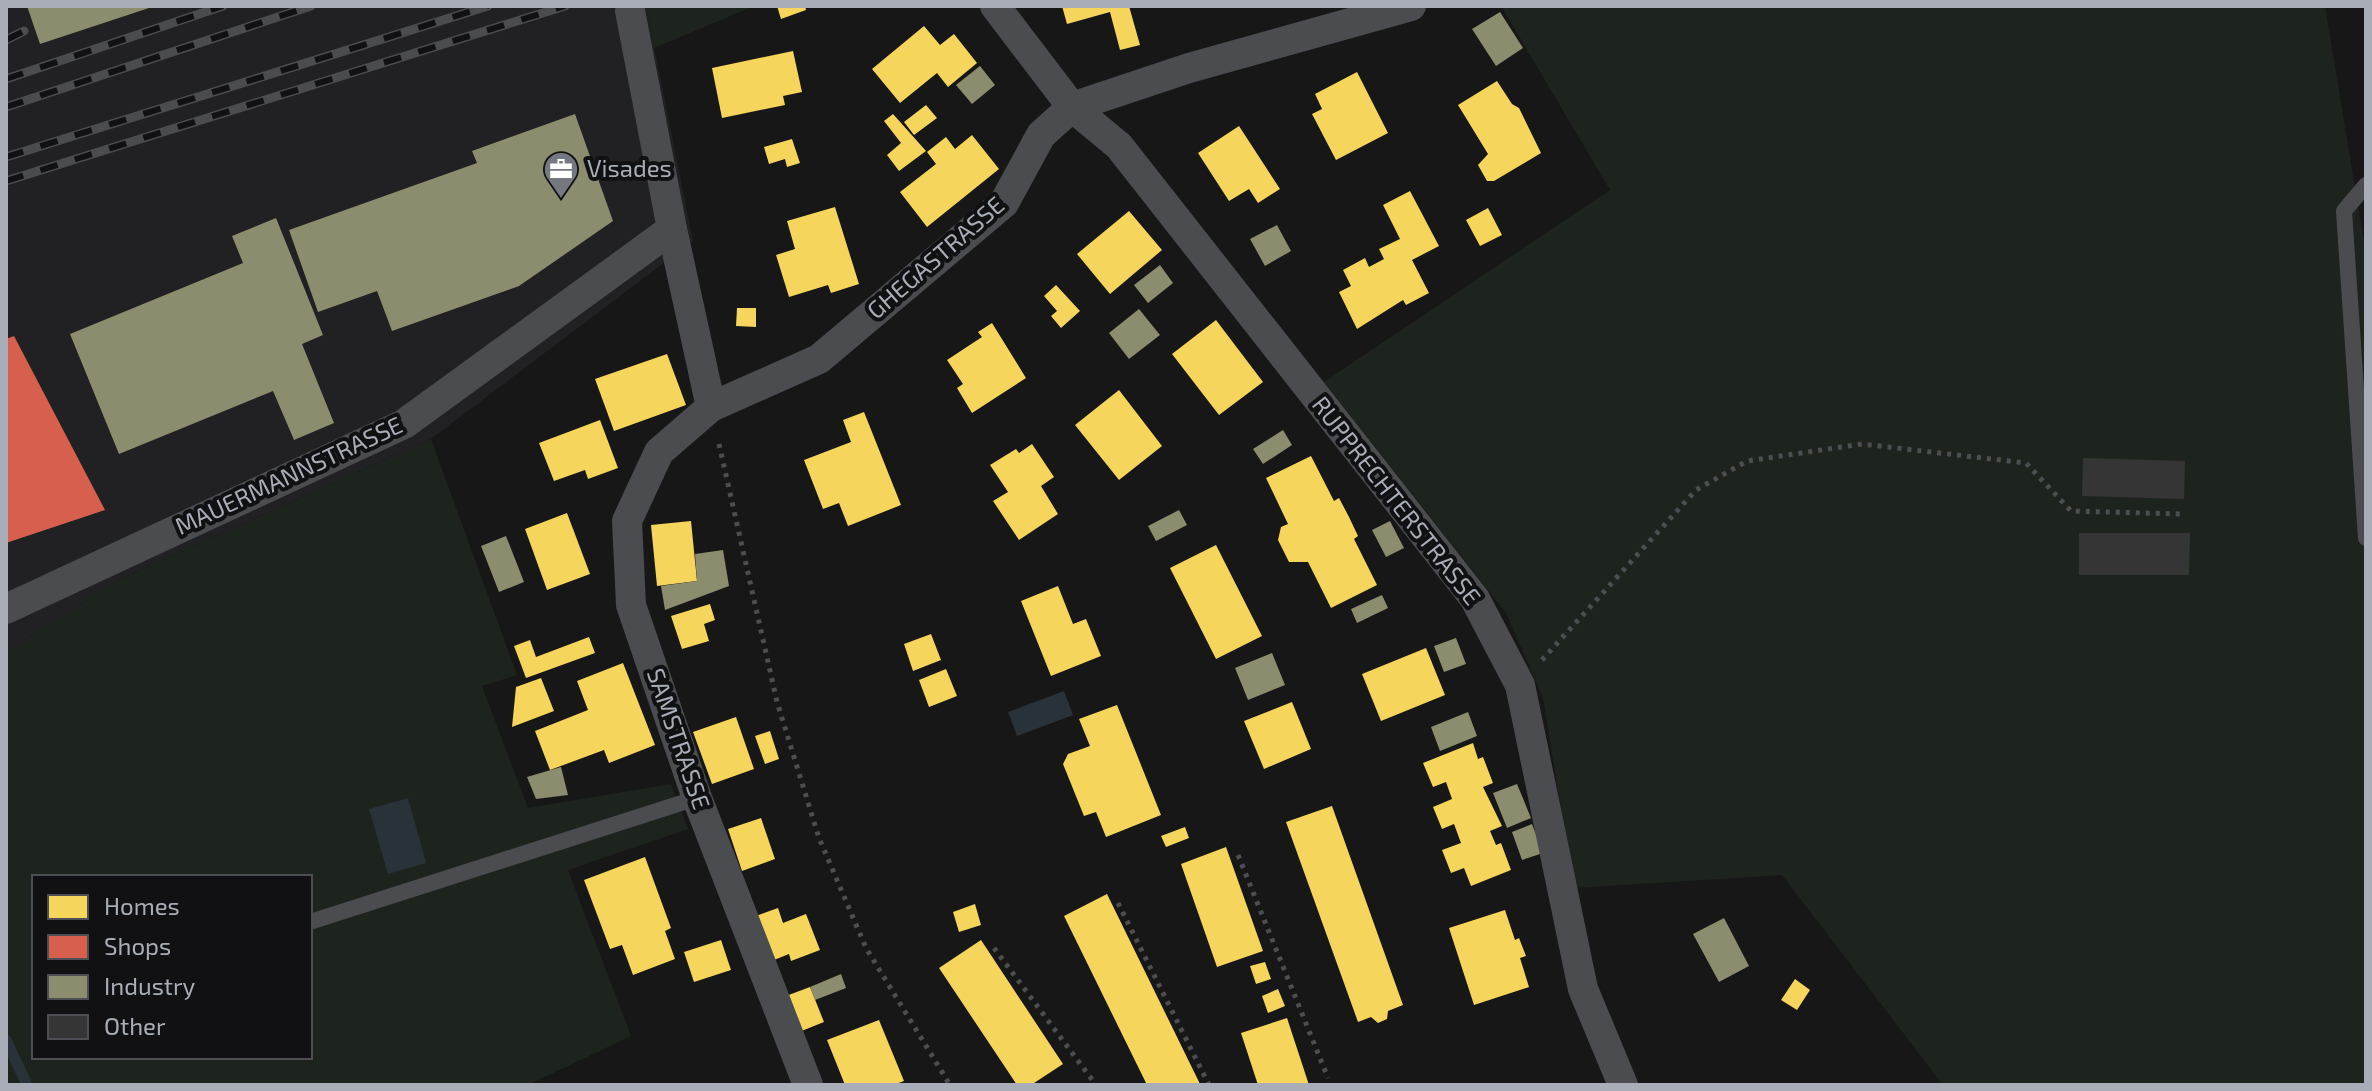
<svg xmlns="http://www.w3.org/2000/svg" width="2372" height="1091" font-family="'Exo 2',sans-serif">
<rect width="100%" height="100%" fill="#171717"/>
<polygon fill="#212123" points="6,6 646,6 693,241 431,439 119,580 6,652"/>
<g fill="#1d241e" fill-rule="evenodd">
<polygon points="646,6 754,6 654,48"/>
<polygon points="1501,6 2325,6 2366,255 2366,1085 1943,1085 1782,875 1574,888 1543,698 1506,613 1324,382 1610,190"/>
<path d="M431 439 517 675 482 686 528 808 671 784 688 829 568 870 631 1036 528 1085H6V652L119 580ZM34 877H310V1057H34Z"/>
</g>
<g fill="#2a3239">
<polygon points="1064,691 1073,715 1017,736 1008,712"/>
<polygon points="408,798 426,863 388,874 369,809"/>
</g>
<g fill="#f6d55c">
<polygon points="777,6 805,6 806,10 781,19"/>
<polygon points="1062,6 1129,6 1140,45 1120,50 1110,12 1067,24"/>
<polygon points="924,26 940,45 954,34 977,63 948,87 937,73 900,103 872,69"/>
<polygon points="793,51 802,92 783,96 785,105 722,118 712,68"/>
<polygon points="1357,72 1388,133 1336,160 1312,114 1322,109 1315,94"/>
<polygon points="1497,81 1512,104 1519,108 1541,153 1494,181 1487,181 1478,165 1488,154 1458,105"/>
<polygon points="926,105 937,118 914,135 904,122"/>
<polygon points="893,114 926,151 899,171 887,155 901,143 884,121"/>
<polygon points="1239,126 1280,189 1258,203 1249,189 1229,201 1198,153"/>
<polygon points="972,135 999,169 927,227 900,192 936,164 927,152 946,137 955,149"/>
<polygon points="792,139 800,163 787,167 785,159 769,164 764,147"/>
<polygon points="1410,191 1439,246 1412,260 1429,293 1406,305 1403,300 1357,329 1339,292 1351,286 1343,270 1365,258 1369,267 1384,259 1379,249 1400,239 1383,205"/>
<polygon points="835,207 859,284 831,293 828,285 789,297 776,255 795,249 787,221"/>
<polygon points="1488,208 1502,235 1480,246 1466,220"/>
<polygon points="1129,211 1162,250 1110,294 1077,254"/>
<polygon points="1056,285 1080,311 1061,328 1051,316 1057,311 1044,296"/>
<polygon points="737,308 756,308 756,327 736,326"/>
<polygon points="1216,320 1263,382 1219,415 1172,354"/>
<polygon points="992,323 1026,378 972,413 957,388 963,384 947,360 982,337 978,332"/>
<polygon points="667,354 686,405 614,431 595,379"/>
<polygon points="1119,390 1162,446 1119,480 1075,425"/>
<polygon points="864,412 901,505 848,526 839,503 823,509 804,460 851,442 843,420"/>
<polygon points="600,420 618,468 588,479 585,470 554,481 539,443"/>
<polygon points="1032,444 1054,477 1041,486 1058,514 1019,540 993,501 1008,492 990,465 1016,449 1019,453"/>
<polygon points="1311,456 1334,501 1339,498 1349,517 1358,536 1354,539 1377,585 1331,608 1308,562 1289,562 1278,540 1281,527 1288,524 1266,478"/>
<polygon points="567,513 590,574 547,590 525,529"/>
<polygon points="691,521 697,581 657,586 651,525"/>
<polygon points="1216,545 1262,636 1216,659 1170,568"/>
<polygon points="1058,586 1073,624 1086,619 1101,656 1051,676 1021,601"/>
<polygon points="710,604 715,620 704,624 709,641 682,649 671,616"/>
<polygon points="931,634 941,660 913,671 904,644"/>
<polygon points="589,637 595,653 526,678 514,646 530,640 536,657"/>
<polygon points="1426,648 1445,695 1381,721 1362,674"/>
<polygon points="623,663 655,745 609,763 604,750 550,770 535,731 588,710 577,681"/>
<polygon points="946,669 957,696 929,707 919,680"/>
<polygon points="541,678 554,711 512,727 516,687"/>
<polygon points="1292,702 1311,749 1264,769 1244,721"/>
<polygon points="1117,705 1161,815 1106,837 1096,812 1084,816 1063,764 1068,754 1090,746 1079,719"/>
<polygon points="736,717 754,769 712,784 693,732"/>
<polygon points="770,731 779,759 765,764 755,736"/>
<polygon points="1473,743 1478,759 1483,757 1493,783 1483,787 1502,826 1490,831 1496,845 1501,843 1511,870 1471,886 1464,868 1451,873 1442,850 1461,843 1454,824 1442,829 1433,807 1452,799 1446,782 1433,787 1423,763"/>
<polygon points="1332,806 1403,1005 1388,1011 1387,1019 1378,1023 1371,1017 1358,1022 1286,822"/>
<polygon points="761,818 775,859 742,871 728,829"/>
<polygon points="1185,827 1189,838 1166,847 1161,836"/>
<polygon points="1226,847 1263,951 1217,967 1181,864"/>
<polygon points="645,857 671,928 665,931 675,959 633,975 622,945 610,949 584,880"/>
<polygon points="1107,894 1200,1084 1197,1085 1147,1085 1064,916"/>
<polygon points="975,904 981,925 959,932 953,912"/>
<polygon points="778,908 783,923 806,914 820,950 791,961 789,954 774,960 756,916"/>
<polygon points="1505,910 1515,940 1519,938 1526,956 1520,958 1529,987 1474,1005 1449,928"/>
<polygon points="721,940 731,970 694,982 684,952"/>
<polygon points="981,940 1063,1064 1031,1085 1017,1085 939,968"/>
<polygon points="1265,962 1271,979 1256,984 1250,966"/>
<polygon points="1795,979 1810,990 1797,1010 1781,1000"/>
<polygon points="810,987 824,1022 799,1032 786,996"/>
<polygon points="1278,989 1285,1006 1268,1013 1262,996"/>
<polygon points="1287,1018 1309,1085 1258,1085 1241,1033"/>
<polygon points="879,1020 904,1081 893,1085 845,1085 827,1040"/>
</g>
<polygon fill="#d6604d" points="14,336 105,510 6,543 6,339"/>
<g fill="#8c8c6e">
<polygon points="27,6 152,6 152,7 40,44"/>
<polygon points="1500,12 1523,48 1496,66 1472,29"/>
<polygon points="980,66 995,85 972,104 956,85"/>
<polygon points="575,114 613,221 519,286 392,331 377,291 318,312 289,230 477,163 472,151"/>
<polygon points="276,218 323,335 302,344 334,423 294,440 273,391 119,454 70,334 243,263 232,236"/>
<polygon points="1277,225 1291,251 1265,266 1250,239"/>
<polygon points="1160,265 1173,283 1148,303 1134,285"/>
<polygon points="1139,309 1160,335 1129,359 1109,333"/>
<polygon points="1283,430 1292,445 1263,464 1253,449"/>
<polygon points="1179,510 1187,525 1156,541 1148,526"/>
<polygon points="1390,521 1404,548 1386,557 1372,530"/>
<polygon points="506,536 524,582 499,592 481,546"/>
<polygon points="723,550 729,586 665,610 661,586 697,581 695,554"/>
<polygon points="1382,595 1388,608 1357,623 1351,609"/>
<polygon points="1456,638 1466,664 1444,672 1434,646"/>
<polygon points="1272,653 1285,685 1248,700 1235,668"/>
<polygon points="1468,712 1477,736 1440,751 1431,727"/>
<polygon points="561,767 568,795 536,799 527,777"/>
<polygon points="1517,784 1531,818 1507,828 1493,793"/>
<polygon points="1532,824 1543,853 1522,860 1512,832"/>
<polygon points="1724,918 1749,966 1719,982 1693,934"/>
<polygon points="841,974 846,988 815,1000 810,987"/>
</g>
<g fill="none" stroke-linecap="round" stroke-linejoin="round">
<polyline stroke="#2a3239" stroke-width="11" points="6,1040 27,1085"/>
</g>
<g fill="#353536">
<polygon points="2083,458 2185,461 2184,499 2082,496"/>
<polygon points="2079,533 2190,533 2189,575 2079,575"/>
</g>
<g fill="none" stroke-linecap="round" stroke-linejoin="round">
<g stroke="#4d4e52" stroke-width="5" stroke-dasharray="4 6" stroke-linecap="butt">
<polyline points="719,444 777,702 819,838 866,948 950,1085"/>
<polyline points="1542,660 1696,490 1747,461 1862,444 2026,463 2071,511 2181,514"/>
<polyline points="1238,855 1328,1078"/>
<polyline points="1118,903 1209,1085"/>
<polyline points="994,948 1096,1085"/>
</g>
<g stroke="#4b4c50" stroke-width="16">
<polyline points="2366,185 2344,211 2366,538"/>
<polyline points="310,922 697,798"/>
</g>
<g stroke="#4b4c50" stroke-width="30">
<polyline points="995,6 1072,107 1119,146 1475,599 1520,685 1583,989 1623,1085"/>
<polyline points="630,11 672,229 711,407"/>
<polyline points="6,609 404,424 672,229"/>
<polyline points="808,1085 697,798 631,605 627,521 659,452 711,407 819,359 908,284 1004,203 1041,135 1072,107 1189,68 1411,6"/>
</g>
<g stroke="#4b4c4f" stroke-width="9">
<g id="rail">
<polyline points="6,40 24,31"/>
<polyline points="6,79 223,6"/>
<polyline points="6,107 311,6"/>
<polyline points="6,157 488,6"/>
<polyline points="6,181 565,6"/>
</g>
</g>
<use href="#rail" stroke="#111113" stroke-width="6" stroke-dasharray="18" stroke-linecap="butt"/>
</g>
<defs>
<g id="office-pin" transform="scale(1.8)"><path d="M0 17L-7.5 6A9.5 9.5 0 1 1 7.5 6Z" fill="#757880" stroke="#111113"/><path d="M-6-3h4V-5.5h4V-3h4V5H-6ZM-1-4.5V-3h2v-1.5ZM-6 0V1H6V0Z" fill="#fff"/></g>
</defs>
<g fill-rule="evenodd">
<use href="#office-pin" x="561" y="169"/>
</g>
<g text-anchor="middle" stroke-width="8" stroke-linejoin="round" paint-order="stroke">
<g font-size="24" fill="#a8adb8" stroke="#111113" text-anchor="start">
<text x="587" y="177">Visades</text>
</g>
<g font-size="24" fill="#a8adb8" stroke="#111113">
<text transform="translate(936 258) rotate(-41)" y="8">GHEGASTRASSE</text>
<text transform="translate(289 476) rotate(-25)" y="8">MAUERMANNSTRASSE</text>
<text transform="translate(1396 501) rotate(52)" y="8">RUPPRECHTERSTRASSE</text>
<text transform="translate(678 739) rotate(71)" y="8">SAMSTRASSE</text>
</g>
</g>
<rect width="2372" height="1091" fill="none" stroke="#a8adb8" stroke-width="16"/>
<rect x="32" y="875" width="280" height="184" fill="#111113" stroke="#4d4f55" stroke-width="2"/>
<rect x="48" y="895" width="40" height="24" fill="#f6d55c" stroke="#4d4f55" stroke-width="2"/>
<text x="104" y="915" font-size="24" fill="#a8adb8">Homes</text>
<rect x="48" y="935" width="40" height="24" fill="#d6604d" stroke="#4d4f55" stroke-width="2"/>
<text x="104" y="955" font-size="24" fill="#a8adb8">Shops</text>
<rect x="48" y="975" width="40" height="24" fill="#8c8c6e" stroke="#4d4f55" stroke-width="2"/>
<text x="104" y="995" font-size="24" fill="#a8adb8">Industry</text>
<rect x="48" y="1015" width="40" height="24" fill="#353536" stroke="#4d4f55" stroke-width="2"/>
<text x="104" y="1035" font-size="24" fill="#a8adb8">Other</text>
</svg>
